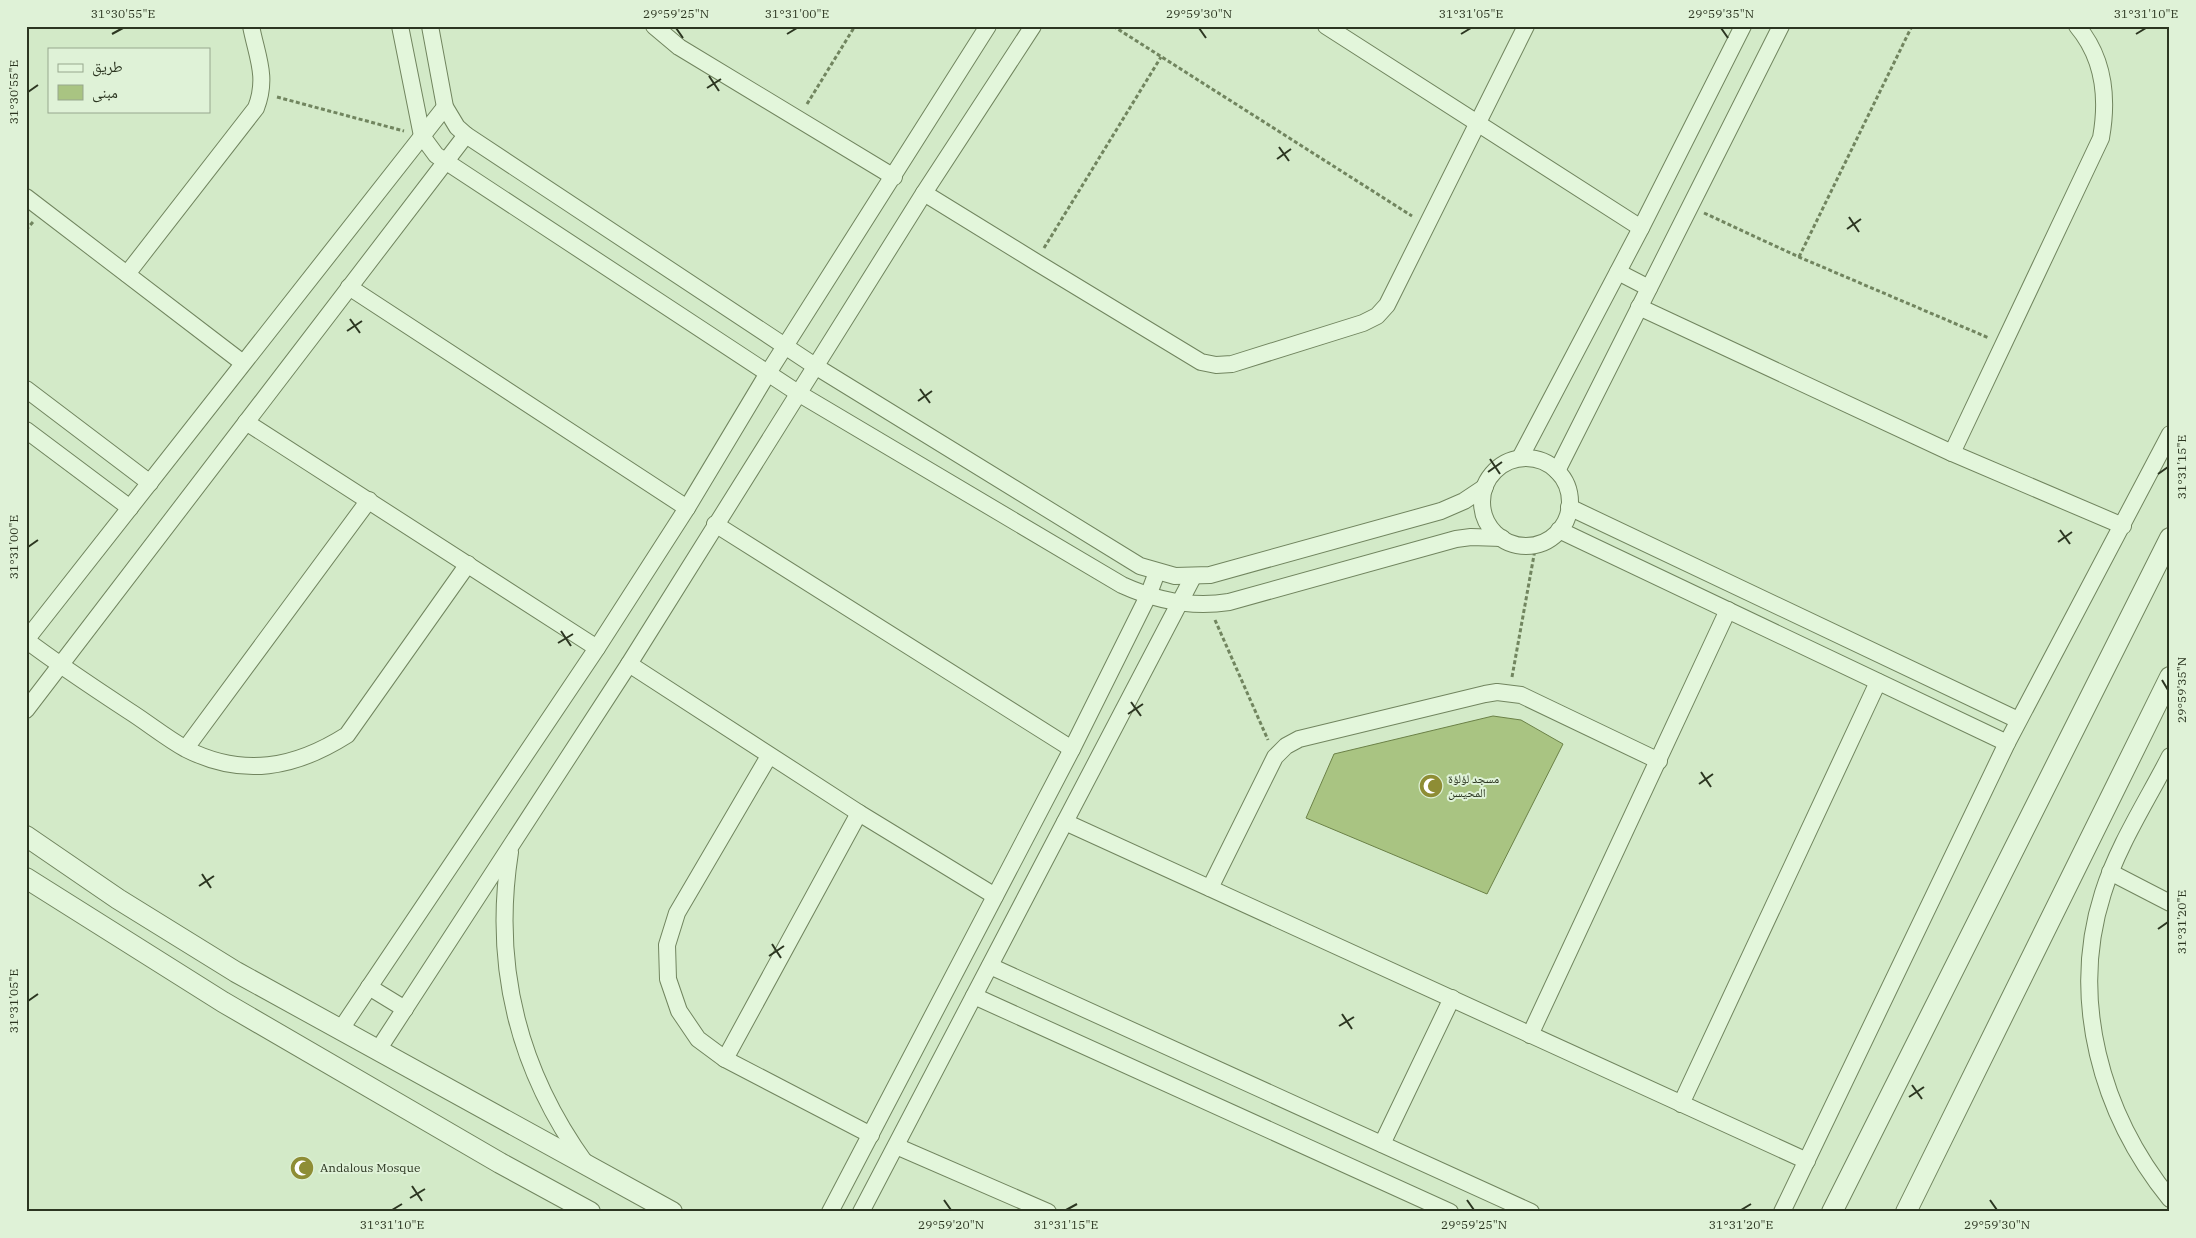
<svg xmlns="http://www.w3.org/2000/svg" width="2196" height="1238" font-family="'IBM Plex Serif','Noto Naskh Arabic',serif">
<rect width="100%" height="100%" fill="#d3eac8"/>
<polygon fill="#a9c482" stroke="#6b8147" points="1493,716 1521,720 1563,744 1487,894 1306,818 1334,754"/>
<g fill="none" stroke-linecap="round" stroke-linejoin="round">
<g stroke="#71855f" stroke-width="18">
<g id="minor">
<path d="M400 26 422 136 436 155 798 393 1122 585C1157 601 1191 608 1229 602L1456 539 1471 537 1502 538"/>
<polyline points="430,26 445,107 457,127 466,135 815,366 1140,566 1175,576 1210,575 1441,511 1464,501 1485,487"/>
<polyline points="654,26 679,47 894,177"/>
<polyline points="1326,26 1641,228"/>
<polyline points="924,193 1036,262 1201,362 1216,365 1232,364 1363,323 1377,316 1387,305 1526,26"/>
<polyline points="26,197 243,363"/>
<polyline points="1618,272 1649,288"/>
<path d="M127 274 256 108C268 77 257 57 251 26"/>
<polyline points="349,287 687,508"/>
<polyline points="1639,307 1952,453 2123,526"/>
<polyline points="26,389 150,483"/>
<polyline points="246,422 597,648"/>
<polyline points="26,430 130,508"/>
<path d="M1952 453 2101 138C2108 99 2104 58 2077 26"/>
<polyline points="1520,458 1641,228 1743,26"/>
<circle cx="1526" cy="502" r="44"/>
<polyline points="1557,471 1781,26"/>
<polyline points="1569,507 2018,720"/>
<polyline points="715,524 1072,749"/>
<polyline points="1559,530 2007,743"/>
<polyline points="26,640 445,107"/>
<path d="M26 640C59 665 94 688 129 711 148 723 166 738 186 749 243 778 295 768 347 735L468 564"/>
<polyline points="629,664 859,813 995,896"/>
<polyline points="26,710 466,135"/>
<polyline points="186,748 369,500"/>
<polyline points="769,756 677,913 667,945 668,979 679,1011 698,1039 725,1059 871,1135"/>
<path d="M2170 756C2147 801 2118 845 2103 893 2069 999 2101 1114 2170 1199"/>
<polyline points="1065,822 1807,1161"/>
<path d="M510 852C492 967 518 1070 586 1164"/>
<polyline points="2110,872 2170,903"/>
<polyline points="1210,888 1275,757 1286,746 1299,739 1485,694 1497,692 1521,695 1659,761"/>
<polyline points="990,966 1531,1212"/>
<polyline points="369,987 405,1009"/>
<polyline points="974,996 1450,1212"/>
<polyline points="341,1029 597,648 687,508 768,373 988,26"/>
<polyline points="1530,1035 1728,610"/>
<polyline points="378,1050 629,664 924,193 1033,26"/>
<polyline points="725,1059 859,813"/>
<polyline points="1681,1104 1878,682"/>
<polyline points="1382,1144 1452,998"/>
<polyline points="896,1146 1048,1212"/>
<polyline points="830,1212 1072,749 1148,596 1157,572"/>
<polyline points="861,1212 1193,577"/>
<polyline points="1782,1212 2007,743 2170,434"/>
</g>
</g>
<g stroke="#71855f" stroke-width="22">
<g id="tertiary">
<polyline points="26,836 118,899 236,972 672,1212"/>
<polyline points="26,878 223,1002 500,1163 590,1212"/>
<polyline points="1832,1212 2170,538"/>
<polyline points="1906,1212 2170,677"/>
</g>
</g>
<g stroke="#71855f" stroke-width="3" stroke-dasharray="4 2.5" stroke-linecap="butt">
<polyline points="1113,26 1412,216"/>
<polyline points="277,97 404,131"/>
<polyline points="807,104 855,26"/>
<polyline points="1704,213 1799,257 1989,338"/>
<polyline points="26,230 33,222"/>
<polyline points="1044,248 1161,57"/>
<polyline points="1799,257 1912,26"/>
<polyline points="1215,620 1268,740"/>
<polyline points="1512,677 1536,544"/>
</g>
<use href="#minor" stroke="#e3f6db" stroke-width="16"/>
<use href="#tertiary" stroke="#e3f6db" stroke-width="20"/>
</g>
<path fill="none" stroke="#2c3621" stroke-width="2" d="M676 28 683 38M1199 28 1206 38M1721 28 1728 38M112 34 123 28M787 34 797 28M1461 34 1471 28M2136 34 2146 28M709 76 719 91M707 88 721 79M28 92 38 85M1279 147 1289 161M1277 159 1291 149M1849 217 1859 232M1847 229 1861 219M350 319 360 333M347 331 362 321M920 389 930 403M918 401 932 391M1490 459 1500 474M1488 472 1502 462M2158 474 2168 467M2060 530 2070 544M2058 542 2072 532M28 547 38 540M561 631 571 646M558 643 573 634M2162 680 2168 690M1131 702 1141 716M1128 714 1143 704M1701 772 1711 787M1699 784 1713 774M202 874 211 888M199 886 214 876M2158 929 2168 922M772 944 781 958M769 956 784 946M28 1001 38 994M1342 1014 1352 1029M1339 1026 1354 1017M1912 1085 1922 1099M1909 1097 1924 1087M412 1186 422 1201M410 1198 425 1189M944 1200 951 1210M1467 1200 1474 1210M1990 1200 1997 1210M392 1210 402 1204M1066 1210 1077 1204M1741 1210 1751 1204"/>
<defs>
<g id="mosque-disc" transform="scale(1.25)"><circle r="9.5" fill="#8e8d35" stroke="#dff2d7"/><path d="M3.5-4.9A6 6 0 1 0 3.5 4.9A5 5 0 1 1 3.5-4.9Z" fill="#fff"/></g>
</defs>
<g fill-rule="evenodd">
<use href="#mosque-disc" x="1431" y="786"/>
<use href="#mosque-disc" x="302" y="1168"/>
</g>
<g text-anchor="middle" stroke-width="4" stroke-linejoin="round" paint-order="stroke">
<g font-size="12" fill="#2c3621" stroke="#dff2d7" text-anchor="start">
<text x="1448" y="783">مسجد لؤلؤة<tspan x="1448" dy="14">المحيسن</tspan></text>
<text x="320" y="1172">Andalous Mosque</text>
</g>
</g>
<rect width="2196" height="1238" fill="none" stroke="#dff2d7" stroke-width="55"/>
<rect x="48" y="48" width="162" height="65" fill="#dff2d7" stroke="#97a78e"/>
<rect x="58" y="64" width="25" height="8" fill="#e3f6db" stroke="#97a78e"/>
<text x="92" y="72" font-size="15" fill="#2c3621">طريق</text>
<rect x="58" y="85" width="25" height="15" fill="#a9c482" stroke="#97a78e"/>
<text x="92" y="98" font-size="15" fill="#2c3621">مبنى</text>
<rect x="28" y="28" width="2140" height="1182" fill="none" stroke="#2c3621" stroke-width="2"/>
<g font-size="12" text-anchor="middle" fill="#2c3621">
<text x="123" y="18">31°30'55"E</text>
<text x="676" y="18">29°59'25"N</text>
<text x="797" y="18">31°31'00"E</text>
<text x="1199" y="18">29°59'30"N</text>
<text x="1471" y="18">31°31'05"E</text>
<text x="1721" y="18">29°59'35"N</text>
<text x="2146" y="18">31°31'10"E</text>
<text transform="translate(14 92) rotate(-90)" y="4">31°30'55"E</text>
<text transform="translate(2182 467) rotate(-90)" y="4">31°31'15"E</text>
<text transform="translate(14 547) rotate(-90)" y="4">31°31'00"E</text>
<text transform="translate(2182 690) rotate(-90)" y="4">29°59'35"N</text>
<text transform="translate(2182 922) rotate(-90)" y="4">31°31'20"E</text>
<text transform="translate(14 1001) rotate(-90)" y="4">31°31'05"E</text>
<text x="392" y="1229">31°31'10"E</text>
<text x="951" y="1229">29°59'20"N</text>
<text x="1066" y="1229">31°31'15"E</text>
<text x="1474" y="1229">29°59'25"N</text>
<text x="1741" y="1229">31°31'20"E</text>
<text x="1997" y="1229">29°59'30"N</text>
</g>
</svg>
